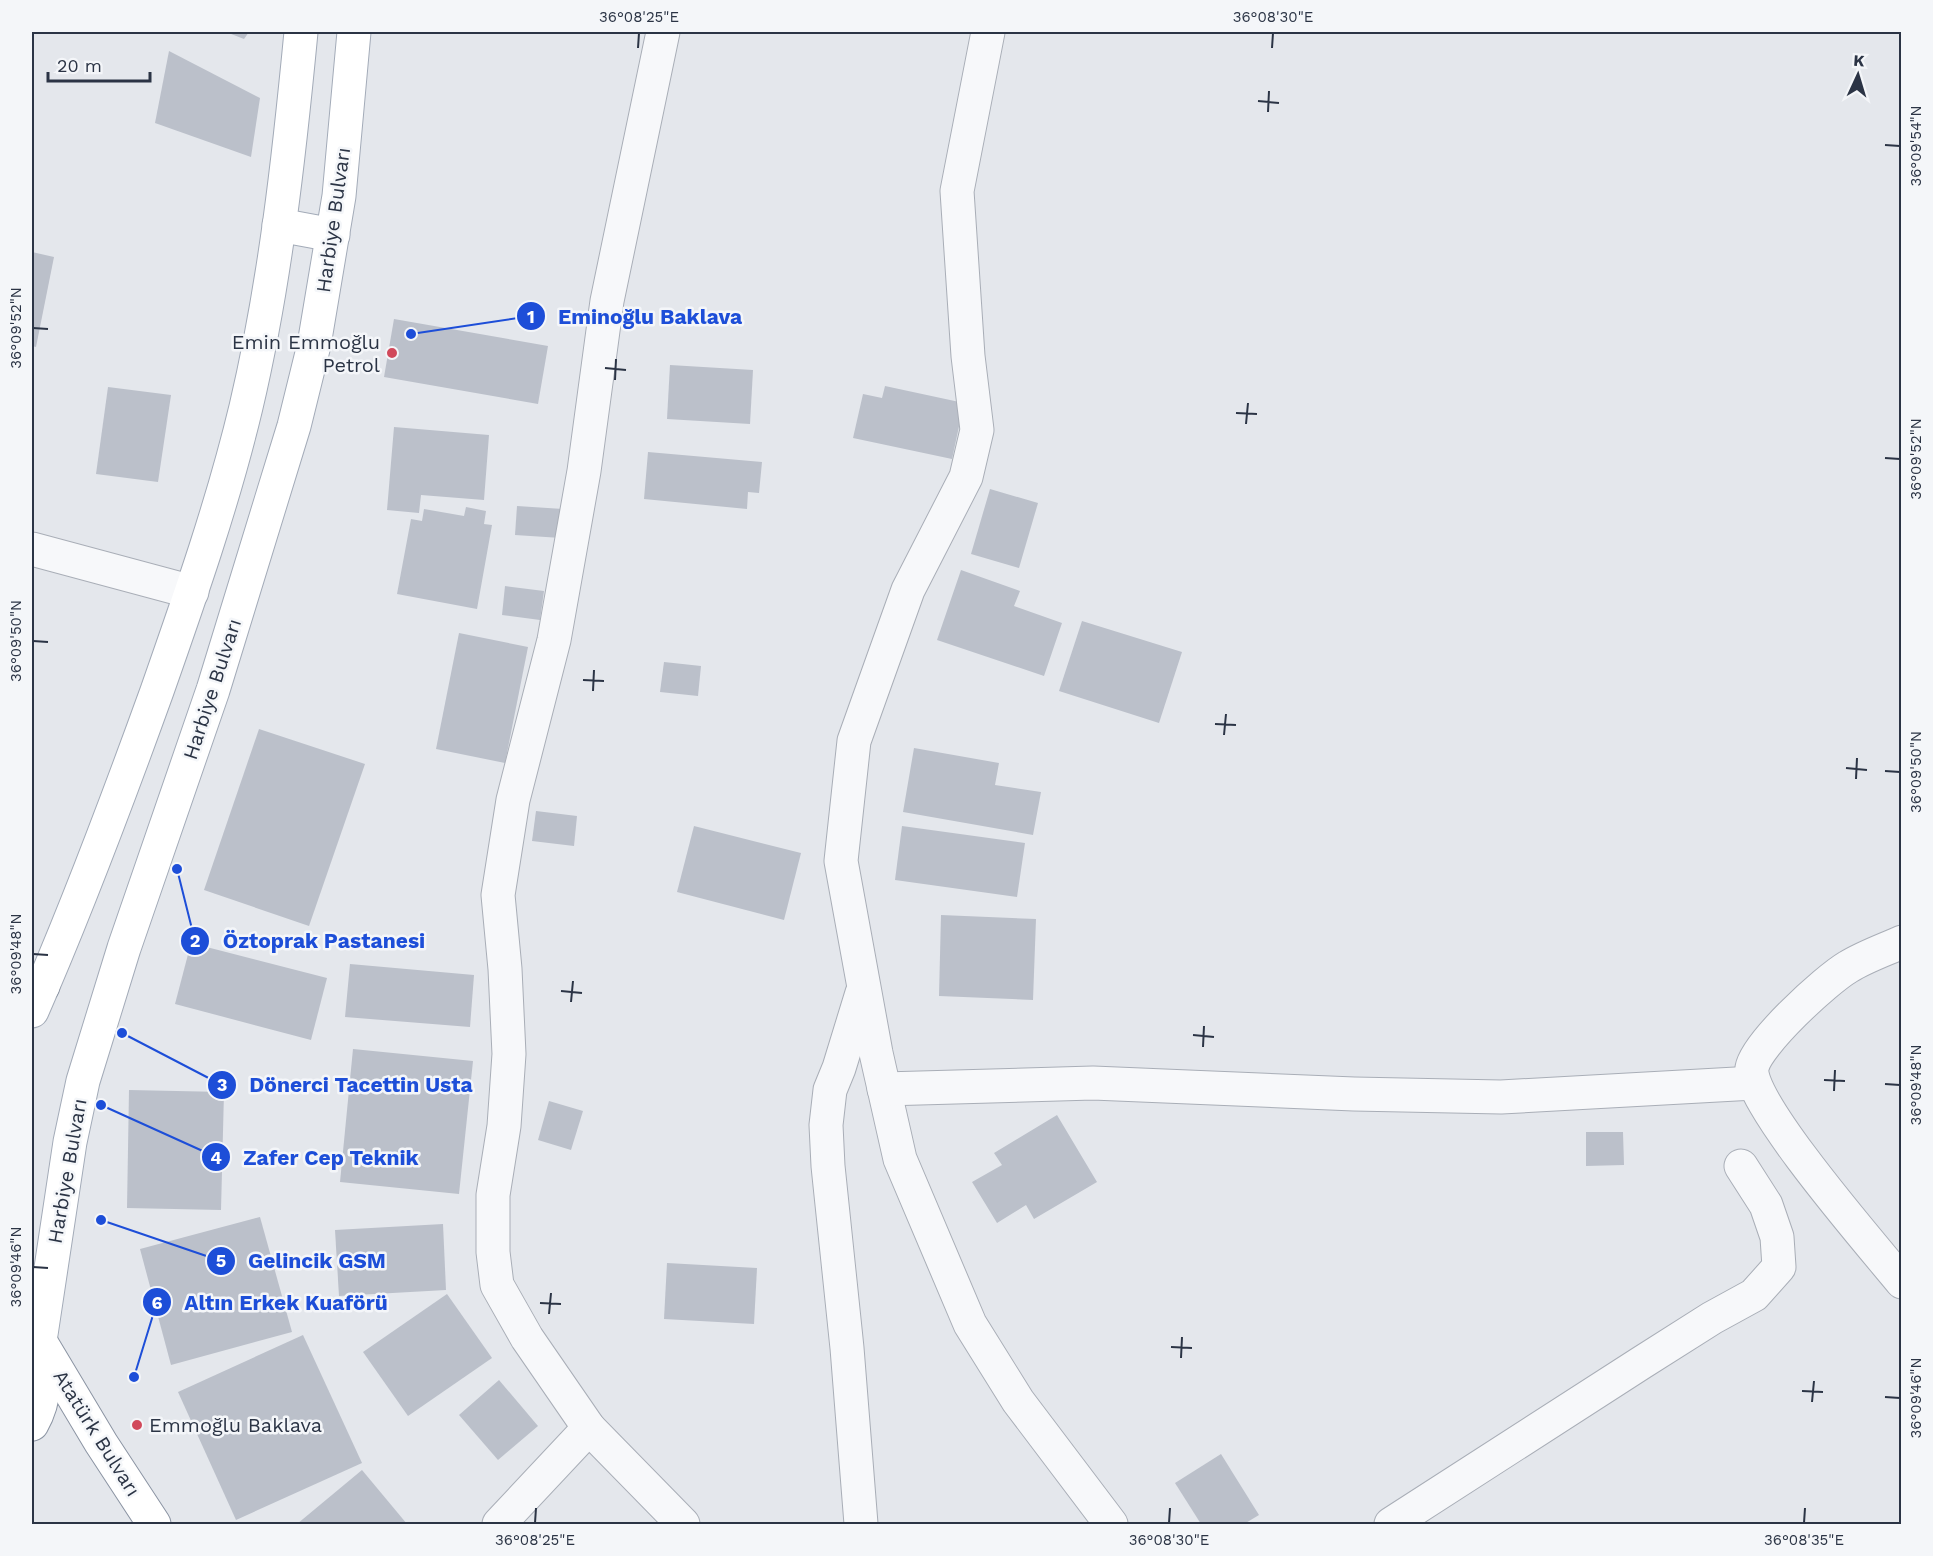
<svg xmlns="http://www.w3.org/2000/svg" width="1933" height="1556" font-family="'Work Sans',sans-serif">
<rect width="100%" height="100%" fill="#e4e7ec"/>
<g fill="#bbc0ca">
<polygon points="226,32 249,32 244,39"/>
<polygon points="169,51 260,98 251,157 155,123"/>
<polygon points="32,252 54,257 36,347 32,346"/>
<polygon points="394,319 548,346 538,404 384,377"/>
<polygon points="670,365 753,370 750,424 667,419"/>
<polygon points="885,386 964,403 952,459 853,438 863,394 882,398"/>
<polygon points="108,387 171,395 158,482 96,474"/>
<polygon points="394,427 489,435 484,500 421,495 419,513 387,510"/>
<polygon points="648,452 762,462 759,493 748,492 747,509 644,499"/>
<polygon points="990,489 1038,503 1019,568 971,554"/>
<polygon points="517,506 563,509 561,538 515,535"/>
<polygon points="466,507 486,511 484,524 492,525 477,609 397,594 411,519 422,521 424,509 464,516"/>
<polygon points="961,570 1020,591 1014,606 1062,623 1044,676 937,640"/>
<polygon points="505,586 544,591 540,620 502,615"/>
<polygon points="1082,621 1182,652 1159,723 1059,691"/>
<polygon points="459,633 528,647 505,763 436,749"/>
<polygon points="664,662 701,666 698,696 660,692"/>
<polygon points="259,729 365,764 309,926 204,890"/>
<polygon points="914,748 999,763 995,785 1041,792 1033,835 903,812"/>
<polygon points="536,811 577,816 574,846 532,841"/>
<polygon points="694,826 801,853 784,920 677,892"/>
<polygon points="902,826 1025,843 1017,897 895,880"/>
<polygon points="941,915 1036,919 1033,1000 939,996"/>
<polygon points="191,943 327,978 311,1040 175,1004"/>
<polygon points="350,964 474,975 470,1027 345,1017"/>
<polygon points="353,1049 473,1061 459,1194 340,1182"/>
<polygon points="129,1090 224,1092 221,1210 127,1208"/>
<polygon points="549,1101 583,1111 571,1150 538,1140"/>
<polygon points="1057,1115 1097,1182 1034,1219 1026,1205 997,1223 972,1182 1002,1165 994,1153"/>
<polygon points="1586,1132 1623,1132 1624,1165 1586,1166"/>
<polygon points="260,1217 292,1332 171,1365 140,1249"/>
<polygon points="443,1224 446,1290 339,1296 335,1230"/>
<polygon points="667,1263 757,1268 754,1324 664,1319"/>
<polygon points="447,1294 492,1358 408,1416 363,1352"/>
<polygon points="303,1335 362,1463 236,1520 178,1392"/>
<polygon points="499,1380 538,1426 498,1460 459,1415"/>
<polygon points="1221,1454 1259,1515 1244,1524 1201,1524 1175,1483"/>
<polygon points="362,1470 407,1524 297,1524"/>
</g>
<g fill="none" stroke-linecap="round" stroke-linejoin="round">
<g stroke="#a9aeb7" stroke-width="35">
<g id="minor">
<polyline points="663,32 607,301 584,471 554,640 513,800 498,895 505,969 509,1054 504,1126 493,1195 493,1252 497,1285 527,1338 589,1428 683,1524"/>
<polyline points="988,32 957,191 968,356 977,430 966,477 908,590 854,741 841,861 876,1053 900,1159 970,1324 1018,1401 1111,1524"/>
<polyline points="32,549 192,592"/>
<path d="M1902 942C1884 950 1864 957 1848 967 1826 980 1756 1044 1752 1068 1746 1101 1876 1250 1902 1282"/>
<polyline points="884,1089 1093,1083 1354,1094 1501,1097 1754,1083"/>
<polyline points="499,1524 589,1428"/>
<polyline points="861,1524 847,1348 828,1166 826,1125 830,1090 839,1068 862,993"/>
<polyline points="1391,1524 1641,1363 1712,1318 1754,1295 1779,1267 1777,1237 1766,1205 1741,1166"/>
</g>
</g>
<g stroke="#a3abb8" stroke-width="35">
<g id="major">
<polyline points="279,225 333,235"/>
<path d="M32 1011C78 906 118 799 157 691 190 597 223 503 246 407 275 284 289 157 301 32"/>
<polyline points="40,1341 70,1142 83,1081 124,948 213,690 294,426 314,345 339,196 354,32"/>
</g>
</g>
<g stroke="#8b94a3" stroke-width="35">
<g id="highway">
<polyline points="32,997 43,986"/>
<polyline points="40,1341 101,1443 154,1524"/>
<path d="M32 1424C47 1398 45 1373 40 1345"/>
</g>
</g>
<use href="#minor" stroke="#f7f8fa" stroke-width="33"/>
<use href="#major" stroke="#fff" stroke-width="33"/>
<use href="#highway" stroke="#fff" stroke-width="33"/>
</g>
<path fill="none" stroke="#2b3445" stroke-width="2" d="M638 48 639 33M1272 48 1273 33M1258 101 1279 103M1268 112 1269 91M1885 145 1900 146M33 328 48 329M605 368 626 370M615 380 616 359M1236 413 1257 414M1246 424 1248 403M1885 458 1900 459M33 641 48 642M583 680 604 681M593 691 594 670M1215 724 1236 725M1224 735 1226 714M1846 768 1867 770M1885 771 1900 772M1856 779 1857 758M33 954 48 955M561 991 582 993M571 1002 573 981M1193 1035 1214 1037M1203 1047 1204 1026M1824 1080 1845 1081M1885 1084 1900 1085M1834 1091 1835 1070M33 1267 48 1268M540 1303 561 1304M549 1314 551 1293M1171 1347 1192 1348M1181 1358 1182 1337M1802 1391 1823 1392M1885 1397 1900 1398M1812 1402 1814 1381M535 1523 536 1508M1169 1523 1170 1508M1804 1523 1805 1508"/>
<g fill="#d1495b" stroke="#f4f6f9" stroke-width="2">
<circle cx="392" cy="353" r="6"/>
<circle cx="137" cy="1425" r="6"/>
</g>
<g text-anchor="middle" stroke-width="5" stroke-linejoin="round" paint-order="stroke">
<g font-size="20" fill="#2b3445" stroke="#f4f6f9">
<text transform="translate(333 220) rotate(-82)" y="7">Harbiye Bulvarı</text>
<text transform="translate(212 689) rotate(-72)" y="7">Harbiye Bulvarı</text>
<text transform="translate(67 1171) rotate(-80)" y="7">Harbiye Bulvarı</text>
<text transform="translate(97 1433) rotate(58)" y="7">Atatürk Bulvarı</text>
</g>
<g font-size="20" fill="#2b3445" stroke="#f4f6f9" text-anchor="end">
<text x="380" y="349">Emin Emmoğlu<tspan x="380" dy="23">Petrol</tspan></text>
<text x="149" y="1432" text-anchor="start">Emmoğlu Baklava</text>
</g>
</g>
<path fill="none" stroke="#1d4ed8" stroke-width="2" d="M411 334L531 316M177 869L195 941M122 1033L222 1085M101 1105L216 1157M101 1220L221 1261M134 1377L157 1302"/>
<g fill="#1d4ed8" stroke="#f4f6f9" stroke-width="2">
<circle cx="411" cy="334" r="6"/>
<circle cx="177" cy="869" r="6"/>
<circle cx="122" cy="1033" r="6"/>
<circle cx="101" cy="1105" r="6"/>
<circle cx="101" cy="1220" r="6"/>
<circle cx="134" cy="1377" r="6"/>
<circle cx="531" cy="316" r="15"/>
<circle cx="195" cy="941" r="15"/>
<circle cx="222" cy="1085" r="15"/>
<circle cx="216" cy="1157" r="15"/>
<circle cx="221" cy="1261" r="15"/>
<circle cx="157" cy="1302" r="15"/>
</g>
<g font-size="18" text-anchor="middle" font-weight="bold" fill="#fff">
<text x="531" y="323">1</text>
<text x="195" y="947">2</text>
<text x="222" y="1091">3</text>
<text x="216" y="1164">4</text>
<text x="221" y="1267">5</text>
<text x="157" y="1309">6</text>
</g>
<g font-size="21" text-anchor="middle" font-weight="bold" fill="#1d4ed8" stroke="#f4f6f9" stroke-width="5" stroke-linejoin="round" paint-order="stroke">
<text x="650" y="324">Eminoğlu Baklava</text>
<text x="324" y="948">Öztoprak Pastanesi</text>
<text x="361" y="1092">Dönerci Tacettin Usta</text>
<text x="331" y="1165">Zafer Cep Teknik</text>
<text x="317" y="1268">Gelincik GSM</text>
<text x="286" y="1310">Altın Erkek Kuaförü</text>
</g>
<rect width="1933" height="1556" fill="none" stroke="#f4f6f9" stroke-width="66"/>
<g transform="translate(1858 75) rotate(4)" stroke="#f4f6f9" stroke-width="4.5" paint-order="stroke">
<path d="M0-4.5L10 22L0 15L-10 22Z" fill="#2b3445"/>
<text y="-9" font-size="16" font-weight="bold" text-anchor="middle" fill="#2b3445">K</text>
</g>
<path d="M48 72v9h102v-9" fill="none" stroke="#2b3445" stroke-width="3"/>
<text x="57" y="72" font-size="18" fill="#2b3445" stroke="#f4f6f9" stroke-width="4.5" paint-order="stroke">20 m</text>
<rect x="33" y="33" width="1867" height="1490" fill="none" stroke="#2b3445" stroke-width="2"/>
<g font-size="15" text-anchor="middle" fill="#2b3445">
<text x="639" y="22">36°08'25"E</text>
<text x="1273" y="22">36°08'30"E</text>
<text transform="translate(1916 146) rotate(-90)" y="5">36°09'54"N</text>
<text transform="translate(16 328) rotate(-90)" y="5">36°09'52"N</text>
<text transform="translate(1916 459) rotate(-90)" y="5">36°09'52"N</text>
<text transform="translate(16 641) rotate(-90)" y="5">36°09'50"N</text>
<text transform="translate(1916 772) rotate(-90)" y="5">36°09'50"N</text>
<text transform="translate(16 954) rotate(-90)" y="5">36°09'48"N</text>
<text transform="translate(1916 1085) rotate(-90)" y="5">36°09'48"N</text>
<text transform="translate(16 1267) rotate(-90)" y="5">36°09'46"N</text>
<text transform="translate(1916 1398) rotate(-90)" y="5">36°09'46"N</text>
<text x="535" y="1545">36°08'25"E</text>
<text x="1169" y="1545">36°08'30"E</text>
<text x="1804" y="1545">36°08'35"E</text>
</g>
</svg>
